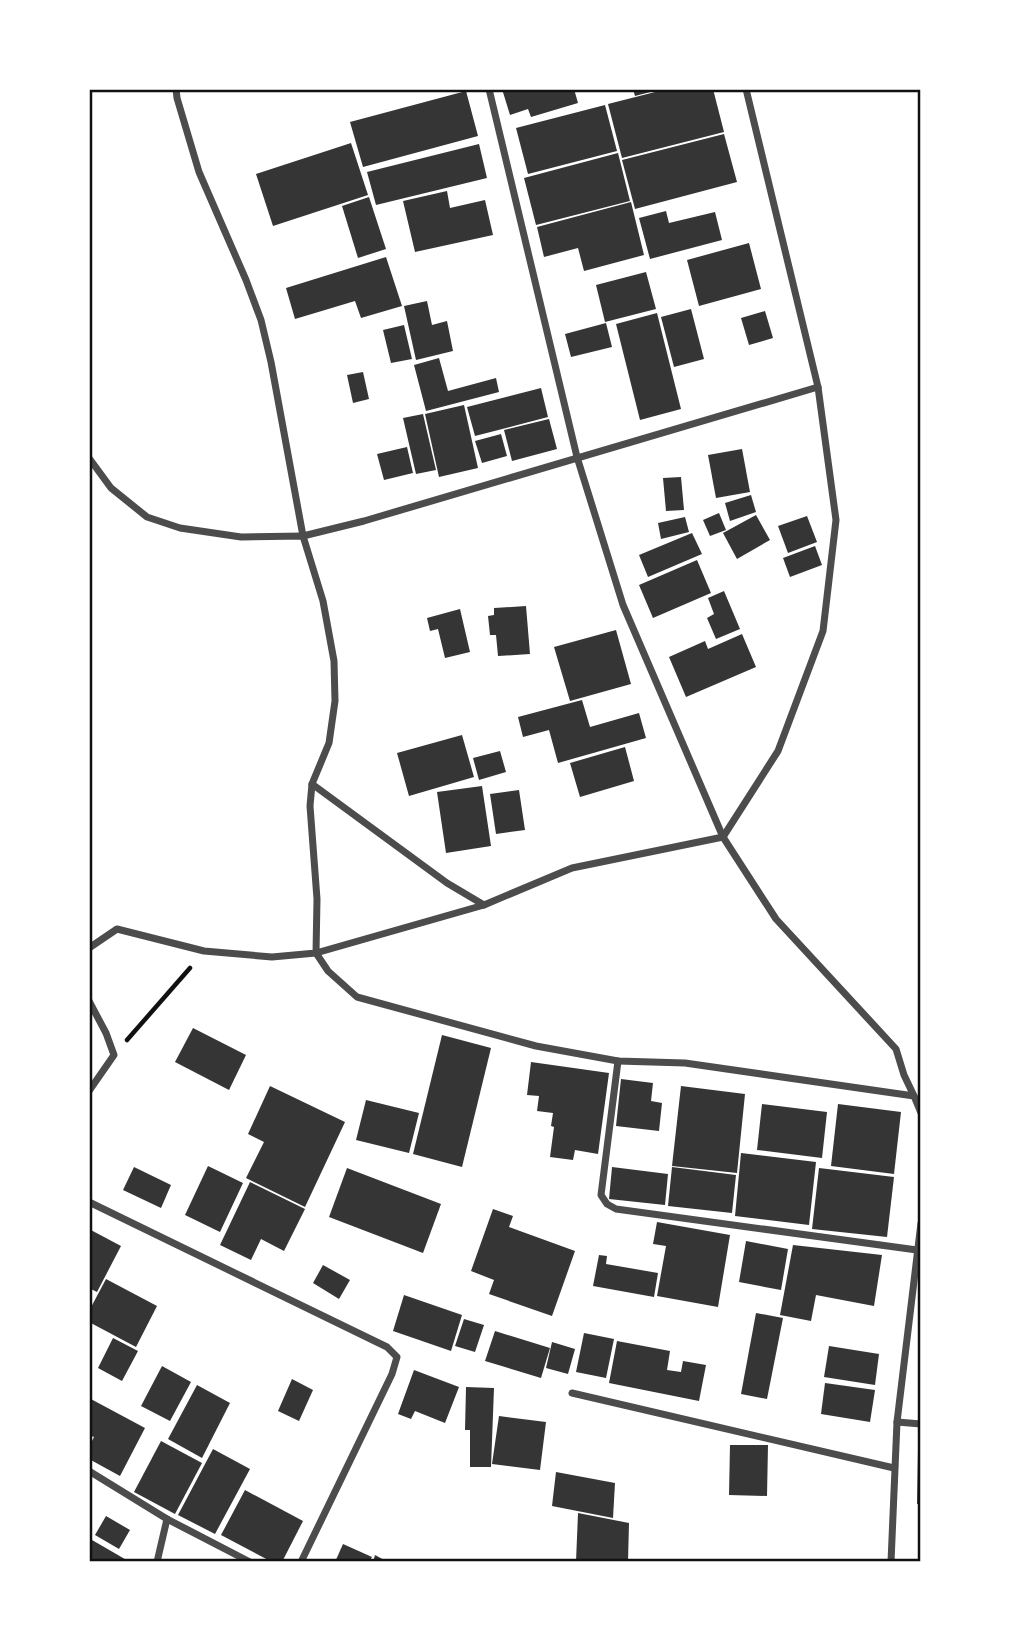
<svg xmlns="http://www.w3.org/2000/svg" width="1010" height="1651" font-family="'PT Sans Narrow',sans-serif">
<rect width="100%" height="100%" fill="#fff"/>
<g fill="#353535">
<polygon points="502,89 574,89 578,103 531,117 528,109 510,115"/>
<polygon points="633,89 658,89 658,90 635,96"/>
<polygon points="667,89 713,89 724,132 622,158 608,104"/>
<polygon points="466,91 478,136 363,167 350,122"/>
<polygon points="605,105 617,151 528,174 516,128"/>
<polygon points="724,134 737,182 635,209 622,160"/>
<polygon points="351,143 368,195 273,226 256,174"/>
<polygon points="479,144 487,178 376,205 367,172"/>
<polygon points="618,153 630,201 536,225 524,178"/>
<polygon points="447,191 450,208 485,200 493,235 415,252 403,201"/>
<polygon points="369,197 386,249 358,258 342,206"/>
<polygon points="631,202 644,255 584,271 578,248 544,257 537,227"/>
<polygon points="666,211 669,223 715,212 722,240 650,259 639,218"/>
<polygon points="749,243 761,289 699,306 687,260"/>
<polygon points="386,257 402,306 361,318 355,301 295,319 286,288"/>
<polygon points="646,272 656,309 605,322 596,285"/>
<polygon points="427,301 432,325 447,321 453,351 416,360 404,306"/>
<polygon points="691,309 704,359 674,367 661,317"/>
<polygon points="765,311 773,338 749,345 741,318"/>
<polygon points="657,313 681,409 640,420 616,324"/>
<polygon points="606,323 612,347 571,357 565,334"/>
<polygon points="404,325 412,359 391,363 383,330"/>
<polygon points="439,358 448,391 496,378 499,392 426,411 414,365"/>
<polygon points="363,372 369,399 353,403 347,375"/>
<polygon points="541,388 548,417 475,436 467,407"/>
<polygon points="464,405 478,468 439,477 425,414"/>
<polygon points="423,414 436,470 416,474 403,418"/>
<polygon points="549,419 557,449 512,461 504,430"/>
<polygon points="501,434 507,456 482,463 475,441"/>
<polygon points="407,447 413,473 384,480 377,454"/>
<polygon points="742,449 750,492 716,498 708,455"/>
<polygon points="681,477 684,510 666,511 663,478"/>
<polygon points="751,495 756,512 730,521 725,503"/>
<polygon points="719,513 726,530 710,536 703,520"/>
<polygon points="756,515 770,540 737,559 723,533"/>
<polygon points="807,516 817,542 788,553 778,526"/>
<polygon points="685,517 689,532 661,539 658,523"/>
<polygon points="692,533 702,554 648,577 639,555"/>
<polygon points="815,546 822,565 790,577 783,558"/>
<polygon points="697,560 711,593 653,618 639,585"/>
<polygon points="724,591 740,629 716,639 707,618 714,614 708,598"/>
<polygon points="526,606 530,654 498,656 496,635 490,635 488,616 494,615 494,608"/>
<polygon points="460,609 470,652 445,658 438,629 430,631 427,618"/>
<polygon points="616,630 631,684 570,701 554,647"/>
<polygon points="742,634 756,667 686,697 669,657 705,641 708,649"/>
<polygon points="582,700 590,727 639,713 646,738 558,763 549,730 523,737 518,717"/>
<polygon points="462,735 474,777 409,796 397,753"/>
<polygon points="625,747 634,781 580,797 570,763"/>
<polygon points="500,751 506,772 479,780 473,758"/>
<polygon points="482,786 491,846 446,853 437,792"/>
<polygon points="519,790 525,830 496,834 490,794"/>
<polygon points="193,1028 246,1055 229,1090 175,1062"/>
<polygon points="442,1035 491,1048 462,1167 413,1154"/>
<polygon points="531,1062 609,1073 598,1154 575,1150 573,1160 550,1157 554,1127 551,1126 553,1113 537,1111 539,1096 527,1095"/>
<polygon points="621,1079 653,1083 651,1101 662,1103 659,1131 616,1126"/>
<polygon points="270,1086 345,1122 305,1207 246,1178 264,1142 248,1134"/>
<polygon points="681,1086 745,1094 737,1173 672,1166"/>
<polygon points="366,1100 419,1113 409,1153 356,1140"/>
<polygon points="762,1104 827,1112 822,1158 757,1150"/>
<polygon points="838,1104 901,1112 894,1174 831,1166"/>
<polygon points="741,1153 816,1162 809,1225 735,1216"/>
<polygon points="208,1166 243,1183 220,1232 185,1215"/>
<polygon points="134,1167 171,1185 161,1208 123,1190"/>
<polygon points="612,1167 668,1174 665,1205 609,1199"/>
<polygon points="672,1167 736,1175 732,1213 668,1206"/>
<polygon points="347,1168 441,1204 423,1253 329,1217"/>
<polygon points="819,1168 894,1177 887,1237 812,1229"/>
<polygon points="250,1182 305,1209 284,1251 261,1239 251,1260 220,1245"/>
<polygon points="493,1209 513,1216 509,1227 575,1251 552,1316 489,1294 494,1280 471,1271"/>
<polygon points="657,1222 730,1235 718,1307 657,1296 666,1246 653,1244"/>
<polygon points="89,1229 121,1246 97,1292 89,1288"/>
<polygon points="746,1241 788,1249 781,1290 739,1282"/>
<polygon points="793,1245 882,1255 874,1306 816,1295 811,1321 780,1315"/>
<polygon points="599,1255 607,1256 606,1264 658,1273 654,1297 593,1286"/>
<polygon points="323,1265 350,1280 339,1299 313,1283"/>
<polygon points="106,1279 157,1306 136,1347 89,1322 89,1311"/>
<polygon points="404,1295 462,1315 451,1351 393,1331"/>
<polygon points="756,1313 783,1318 767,1399 741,1394"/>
<polygon points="464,1319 484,1325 475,1352 455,1346"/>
<polygon points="495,1331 550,1348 541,1378 485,1361"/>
<polygon points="584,1333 614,1339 606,1378 576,1372"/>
<polygon points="113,1338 138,1351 122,1381 98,1368"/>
<polygon points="617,1341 670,1351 667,1370 681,1372 683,1361 706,1365 699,1401 609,1383"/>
<polygon points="552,1342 575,1349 568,1374 546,1368"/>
<polygon points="829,1346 879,1354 875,1385 824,1377"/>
<polygon points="162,1366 191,1382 170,1421 141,1406"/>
<polygon points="414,1370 459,1387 445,1423 415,1411 411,1419 398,1414"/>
<polygon points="292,1379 313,1390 299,1421 278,1411"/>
<polygon points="825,1383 875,1390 870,1422 821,1414"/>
<polygon points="197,1385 230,1403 202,1458 168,1439"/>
<polygon points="466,1387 494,1388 491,1467 470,1467 470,1430 465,1430"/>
<polygon points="89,1398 145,1428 120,1476 89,1459 89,1447 94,1437 89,1435"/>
<polygon points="499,1416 546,1422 540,1470 492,1464"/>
<polygon points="161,1441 202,1463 175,1514 134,1492"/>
<polygon points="730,1445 768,1445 767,1496 729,1495"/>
<polygon points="213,1449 250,1469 215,1534 178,1515"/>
<polygon points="918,1452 921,1452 921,1504 917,1504"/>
<polygon points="556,1472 615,1483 613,1518 552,1506"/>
<polygon points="245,1490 303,1521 282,1562 272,1562 221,1535"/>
<polygon points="578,1513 629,1523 628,1562 576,1562"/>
<polygon points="106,1516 130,1530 119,1549 95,1535"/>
<polygon points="92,1540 130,1562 89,1562 89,1544"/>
<polygon points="343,1544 372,1557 369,1562 335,1562"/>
<polygon points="375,1555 388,1562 373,1562"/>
</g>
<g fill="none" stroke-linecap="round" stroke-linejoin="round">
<polyline stroke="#111" stroke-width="4.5" points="127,1040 190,968"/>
<g stroke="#4c4c4c" stroke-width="7">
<polyline points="176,89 177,98 199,172 246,280 261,320 271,362 303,536 364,521 818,387"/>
<polyline points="489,89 577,457 623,605 723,837 776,919 896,1049 904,1075 914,1096"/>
<polyline points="89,458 111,488 147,517 180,528 241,537 303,536 323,601 334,661 335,701 329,743 312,784"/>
<polyline points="484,905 572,868 723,837 778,751 823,631 836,520 818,387 746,89"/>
<polyline points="89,948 117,929 204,951 272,957 316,953 484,905 447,883 312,784 310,806 317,899 316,953 328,971 357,997 536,1046 618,1061 685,1063 914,1096 921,1113"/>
<polyline points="89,1001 106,1033 114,1055 89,1091"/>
<polyline points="618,1061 601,1195 607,1204 616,1209 917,1250"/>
<polyline points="89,1202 387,1347 397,1357 392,1374 301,1562"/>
<polyline points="572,1393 894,1468"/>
<polyline points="897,1422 921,1424"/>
<polyline points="89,1471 167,1519 250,1562"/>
<polyline points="157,1562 167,1519"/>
<polyline points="891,1562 897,1422 921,1223"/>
</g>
</g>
<rect width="1010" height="1651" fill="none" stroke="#ffffff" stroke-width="182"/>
<rect x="91" y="91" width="828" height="1469" fill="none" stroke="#111" stroke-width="2.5"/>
</svg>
